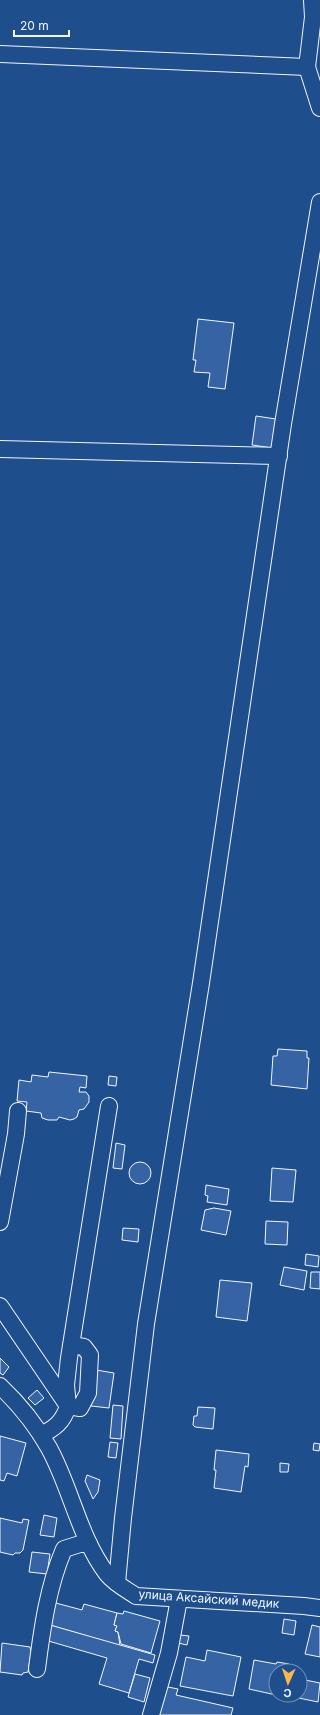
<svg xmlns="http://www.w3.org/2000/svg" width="320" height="1715" font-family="Inter,sans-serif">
<rect width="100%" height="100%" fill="#1f4e8c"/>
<g fill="#3563a3" stroke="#f2f6ff">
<polygon points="198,319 234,323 225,389 208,387 210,373 194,372 196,360 193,360"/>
<polygon points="256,416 276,419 272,448 252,445"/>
<polygon points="278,1049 307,1051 307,1058 309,1058 307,1089 271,1085 273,1056 277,1056"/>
<polygon points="49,1072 87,1076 86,1088 80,1087 79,1092 86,1092 89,1096 89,1102 84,1109 79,1110 77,1117 74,1119 70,1120 59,1117 57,1120 48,1120 42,1118 41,1113 26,1111 27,1102 17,1101 19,1080 31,1082 32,1075 48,1077"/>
<polygon points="109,1076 117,1077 116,1086 108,1085"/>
<polygon points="116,1143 125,1145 122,1169 113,1168"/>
<circle cx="140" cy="1173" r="11"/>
<polygon points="272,1168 296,1170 293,1202 270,1201"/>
<polygon points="206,1185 229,1189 227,1205 207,1202 208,1196 205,1195"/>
<polygon points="214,1208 231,1211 226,1235 201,1230 205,1210"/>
<polygon points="266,1221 288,1222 287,1245 265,1244"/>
<polygon points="123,1228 139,1229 138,1242 122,1240"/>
<polygon points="306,1254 319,1256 318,1267 305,1265"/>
<polygon points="284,1267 307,1271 304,1290 280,1285"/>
<polygon points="311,1272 320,1272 320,1289 310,1288"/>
<polygon points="220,1280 252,1283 247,1321 216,1317"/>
<polygon points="0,1358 9,1367 3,1375 0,1373"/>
<polygon points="96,1370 114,1373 109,1408 91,1406"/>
<polygon points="37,1390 44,1398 35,1405 28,1398"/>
<polygon points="113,1405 123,1406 121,1439 110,1438"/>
<polygon points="198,1407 215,1408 213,1429 195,1427 193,1425 194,1416 197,1416"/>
<polygon points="0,1436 26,1443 17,1476 7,1473 4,1481 0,1480"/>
<polygon points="110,1442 118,1443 116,1458 108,1457"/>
<polygon points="314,1443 320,1444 319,1451 313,1450"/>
<polygon points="216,1450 249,1454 248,1467 245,1466 241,1492 214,1488 216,1470 214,1470"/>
<polygon points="280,1463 289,1464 288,1472 280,1472"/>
<polygon points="87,1475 100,1480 98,1492 93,1499 85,1481"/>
<polygon points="44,1515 57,1518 54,1537 40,1535"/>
<polygon points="0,1518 22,1523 23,1519 29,1520 23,1550 20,1553 15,1553 13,1555 0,1552"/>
<polygon points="32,1552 50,1554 47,1574 29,1572"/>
<polygon points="52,1602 82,1610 84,1604 117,1613 114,1625 117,1626 115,1631 118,1632 120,1646 50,1625"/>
<polygon points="124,1611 160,1621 151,1653 121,1644 118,1632 115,1631 117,1626 114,1625 117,1613 123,1614"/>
<polygon points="284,1619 296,1621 294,1635 282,1633"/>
<polygon points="50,1625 155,1655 153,1663 139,1659 129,1693 99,1684 107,1658 45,1640"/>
<polygon points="312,1625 320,1627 320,1657 305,1654"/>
<polygon points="180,1635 189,1636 187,1645 178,1643"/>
<polygon points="2,1643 30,1647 31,1652 28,1672 23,1673 22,1675 0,1672"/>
<polygon points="207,1650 241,1657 233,1696 180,1686 186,1657 205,1661"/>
<polygon points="254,1660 276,1664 277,1662 289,1664 288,1671 276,1671 276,1695 249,1689"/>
<polygon points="135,1674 150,1678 144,1702 128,1697"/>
<polygon points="300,1679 320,1683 318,1702 289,1696 290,1695 300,1695"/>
<polygon points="163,1686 178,1689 176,1695 233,1708 231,1715 156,1715"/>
</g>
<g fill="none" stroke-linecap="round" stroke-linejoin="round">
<g stroke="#f2f6ff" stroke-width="18">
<g id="minor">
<polyline points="312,0 313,17 307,67 320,108"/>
<polyline points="0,54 307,67"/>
<polyline points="0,449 279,456"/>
<polyline points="0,1222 16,1134 18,1111"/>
<path d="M0 1306 68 1406C63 1422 55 1428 41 1435"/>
<polyline points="71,1345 84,1347 90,1355 88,1393 80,1408 68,1406 66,1385 69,1358 109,1106"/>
<path d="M0 1386C19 1404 36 1425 49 1448 71 1488 79 1537 107 1574 114 1583 127 1590 136 1596L304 1606 320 1608"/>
<polyline points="117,1583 123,1518 146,1324 201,983 283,424 320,202"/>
<path d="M37 1669C42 1629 48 1586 64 1549L80 1544H89"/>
<polyline points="151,1715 169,1653 179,1599"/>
</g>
</g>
<use href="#minor" stroke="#1f4e8c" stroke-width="16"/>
</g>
<g text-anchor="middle" stroke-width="3" stroke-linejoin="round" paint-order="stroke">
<g font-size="12" fill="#f2f6ff" stroke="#1f4e8c">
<text transform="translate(209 1599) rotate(4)" y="4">улица Аксайский медик</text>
</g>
</g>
<g transform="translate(288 1683) rotate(183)"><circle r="19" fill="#1f4e8c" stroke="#7391ba"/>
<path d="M0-3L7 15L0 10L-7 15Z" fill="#ffb74d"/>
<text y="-6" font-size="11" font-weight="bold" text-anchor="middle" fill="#f2f6ff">С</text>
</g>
<path d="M14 30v6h55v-6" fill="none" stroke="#f2f6ff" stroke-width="2"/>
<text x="20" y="30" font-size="12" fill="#f2f6ff" stroke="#1f4e8c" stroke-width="3" paint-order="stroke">20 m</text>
</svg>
